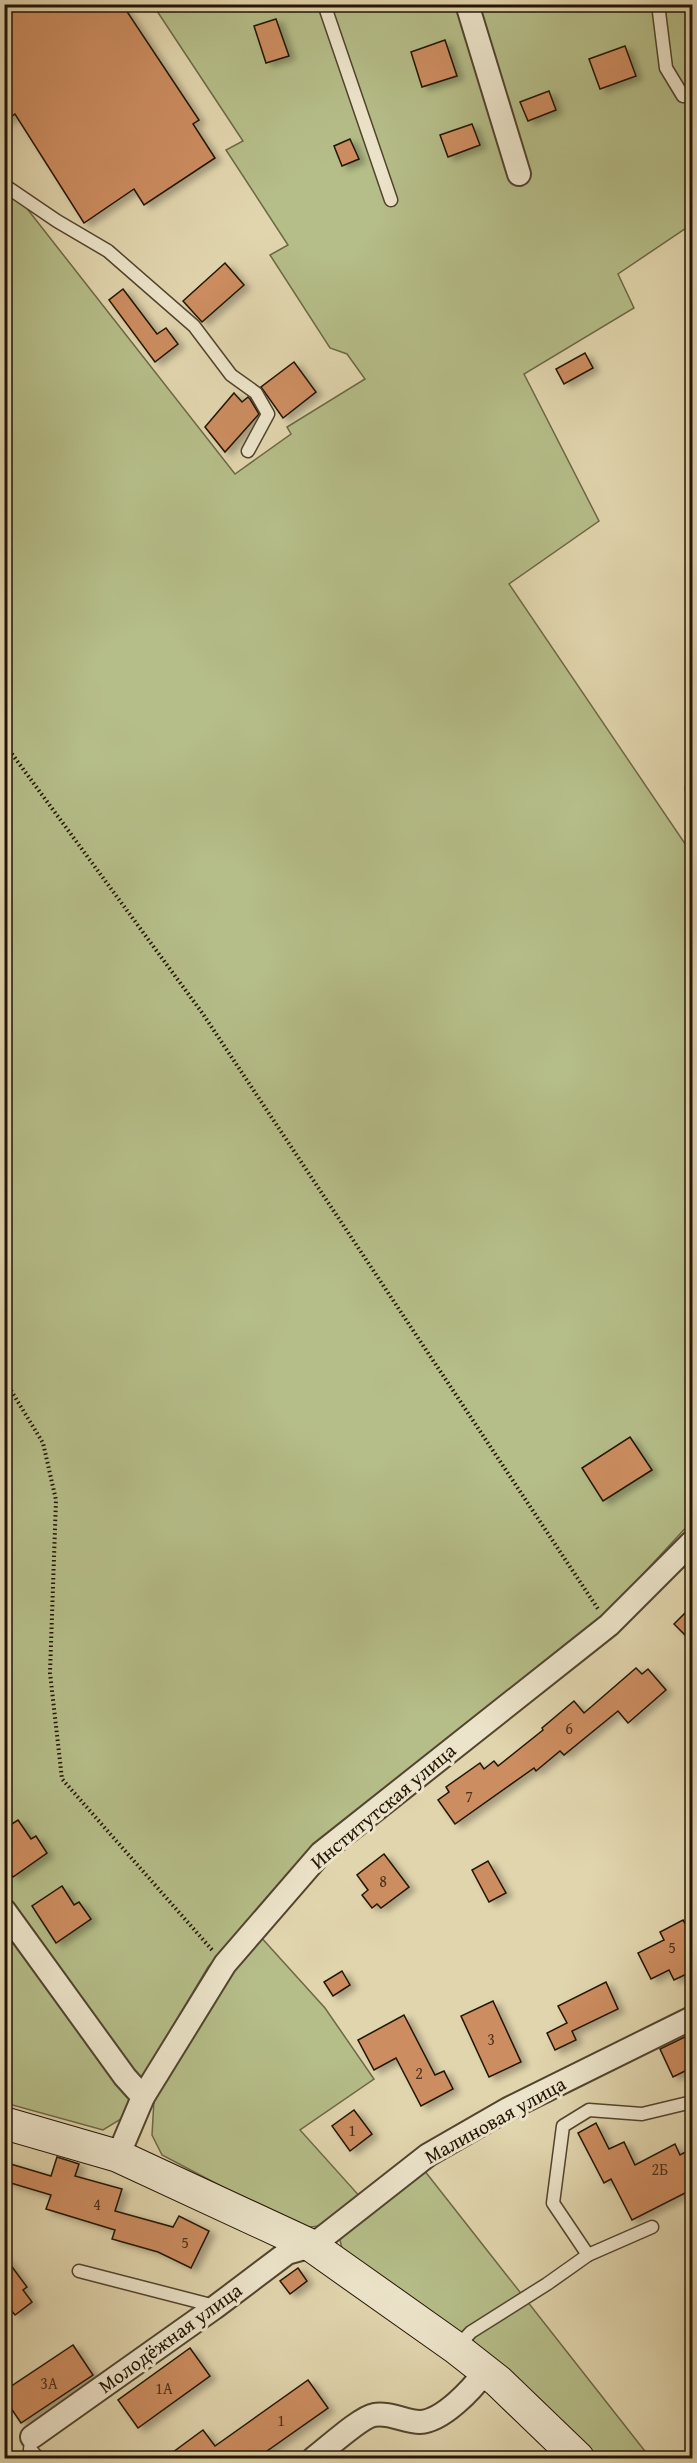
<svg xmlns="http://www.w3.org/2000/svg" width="697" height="2463" font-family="'Gentium Book Plus',serif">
<defs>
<filter id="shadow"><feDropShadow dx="6" dy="3.5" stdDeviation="3" flood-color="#0004"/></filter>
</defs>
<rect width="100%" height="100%" fill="#e1d5ad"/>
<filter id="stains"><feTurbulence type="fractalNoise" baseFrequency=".00333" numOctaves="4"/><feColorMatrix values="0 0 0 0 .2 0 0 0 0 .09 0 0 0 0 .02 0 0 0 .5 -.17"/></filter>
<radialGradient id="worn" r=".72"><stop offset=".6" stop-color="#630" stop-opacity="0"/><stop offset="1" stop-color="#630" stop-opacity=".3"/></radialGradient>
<g fill="#b5bd88" stroke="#6c6846" stroke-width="1.5">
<polygon points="153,5 692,5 692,224 618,274 634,308 524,374 599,521 509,584 692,854 692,1521 592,1629 318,1842 208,1967 132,2095 121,2119 103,2130 5,2103 4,191 25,206 235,474 291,434 287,427 365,379 347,354 330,348 270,255 288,245 226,150 243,141"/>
<path d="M259 1935 325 2008 374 2079 300 2130 363 2200C340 2216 327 2231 297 2226L162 2155 152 2135 154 2100 232 1968Z"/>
<polygon points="424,2170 648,2455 642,2458 600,2458 473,2343 343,2253 340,2240 346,2229"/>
</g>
<g fill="#cc8d60" stroke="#231404" stroke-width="1.5" filter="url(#shadow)">
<polygon points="4,4 122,4 199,120 193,124 215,158 144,205 134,189 84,223 15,114 4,122"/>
<polygon points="276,19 289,56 266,63 254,26"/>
<polygon points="445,40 457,76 422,87 411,52"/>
<polygon points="625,46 636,76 600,89 589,59"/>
<polygon points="549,91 556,110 528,121 520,102"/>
<polygon points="472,124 480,145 448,157 440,135"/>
<polygon points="350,139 359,159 342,166 334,146"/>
<polygon points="225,263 244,285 202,322 183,301"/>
<polygon points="123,289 157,334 166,328 178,344 155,362 109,300"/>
<polygon points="585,353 593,368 564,384 556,369"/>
<polygon points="294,362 316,392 283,418 261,387"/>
<polygon points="234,393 242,402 248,397 250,399 259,414 225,452 205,427"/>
<polygon points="630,1437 652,1470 603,1501 582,1468"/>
<polygon points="693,1605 693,1643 674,1624"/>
<polygon points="636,1668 642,1674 648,1669 666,1690 628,1723 618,1711 564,1755 560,1751 536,1771 534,1768 455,1824 438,1800 449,1792 446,1787 480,1763 484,1769 494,1761 498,1766 543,1730 542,1728 574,1701 584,1713"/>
<polygon points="18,1820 31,1839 36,1836 47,1853 13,1877 4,1864 4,1829"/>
<polygon points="384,1854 409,1887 381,1908 377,1904 372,1908 362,1895 368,1890 357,1875"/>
<polygon points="488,1861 506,1893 489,1902 472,1870"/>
<polygon points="62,1886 74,1905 79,1902 91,1919 56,1943 32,1906"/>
<polygon points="683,1920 688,1928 693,1926 693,1971 674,1980 669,1970 651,1979 638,1953 664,1940 660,1932"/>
<polygon points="342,1971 350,1985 333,1996 324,1982"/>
<polygon points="606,1982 618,2009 572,2031 576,2040 555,2050 547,2033 567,2023 558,2006"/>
<polygon points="493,2001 521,2062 489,2077 461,2016"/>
<polygon points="404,2015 435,2075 444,2071 453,2089 421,2106 396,2058 374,2070 358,2040"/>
<polygon points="693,2033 693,2067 673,2077 660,2049"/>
<polygon points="354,2110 372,2134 350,2151 332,2126"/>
<polygon points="596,2123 609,2149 624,2142 635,2165 675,2144 680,2155 693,2148 693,2189 632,2220 611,2179 604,2183 578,2133"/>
<polygon points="57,2157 79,2164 75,2176 122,2189 115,2211 173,2227 179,2216 209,2231 191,2268 158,2252 112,2239 115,2230 46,2209 51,2195 4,2181 4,2162 51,2176"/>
<polygon points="4,2256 27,2287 23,2290 32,2302 15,2315 4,2302"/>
<polygon points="298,2268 307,2281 290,2294 280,2281"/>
<polygon points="73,2345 93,2375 21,2423 4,2398 4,2391"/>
<polygon points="190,2348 210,2376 138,2428 118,2400"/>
<polygon points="308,2380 328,2408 257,2458 165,2458 203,2430 215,2446"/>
</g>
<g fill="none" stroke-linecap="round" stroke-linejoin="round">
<g stroke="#52442e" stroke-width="15">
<g id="lane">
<polyline points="324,4 391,200"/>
<polyline points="658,4 666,68 683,96"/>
<polyline points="4,185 57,221 108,251 194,326 231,375 256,393 268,414 248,451"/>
<polyline points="692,788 692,789"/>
<polyline points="588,2255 553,2203 563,2126 589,2110 642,2114 692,2102"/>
<polyline points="79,2271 207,2304 214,2308"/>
<polyline points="456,2348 471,2332 547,2284 588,2255 652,2227"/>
<polyline points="32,2437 30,2449 38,2458"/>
</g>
</g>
<g stroke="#52442e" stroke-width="26">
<g id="street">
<polyline points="467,4 519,174"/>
<polyline points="4,1910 125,2077 143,2097"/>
<polyline points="118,2156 143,2097 225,1964 321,1853 609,1625 692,1542"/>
<polyline points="32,2437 214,2308 287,2253 312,2246 428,2155 508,2109 692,2018"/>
<path d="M314 2458C326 2449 361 2417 374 2415 389 2412 406 2422 420 2422 443 2421 472 2389 485 2372"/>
</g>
</g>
<g stroke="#231404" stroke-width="34">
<polyline id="secondary" points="4,2123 118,2156 312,2246 456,2348 498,2381 578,2458"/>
</g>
<g stroke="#231404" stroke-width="4" stroke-dasharray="1.5 3" stroke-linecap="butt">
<polyline points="4,743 203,1014 598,1609"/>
<polyline points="4,1379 43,1443 56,1500 50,1673 62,1779 213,1951"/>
</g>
<use href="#lane" stroke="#ece4ca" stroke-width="12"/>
<use href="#street" stroke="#ece4ca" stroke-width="22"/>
<use href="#secondary" stroke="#ece4ca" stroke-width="32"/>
</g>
<g text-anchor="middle" stroke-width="6" stroke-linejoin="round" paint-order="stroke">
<g font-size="16" fill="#4d321b">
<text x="569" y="1734">6</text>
<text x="469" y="1802">7</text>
<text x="383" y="1887">8</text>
<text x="672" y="1953">5</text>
<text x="491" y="2045">3</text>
<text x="419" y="2079">2</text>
<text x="352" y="2136">1</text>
<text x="660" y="2175">2Б</text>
<text x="97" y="2210">4</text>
<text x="185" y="2248">5</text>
<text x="49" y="2389">3А</text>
<text x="164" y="2394">1А</text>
<text x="281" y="2426">1</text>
</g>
<g font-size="20" fill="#231404" stroke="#ece4ca">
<text transform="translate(383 1806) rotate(-40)" y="7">Институтская улица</text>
<text transform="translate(495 2120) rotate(-29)" y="7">Малиновая улица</text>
<text transform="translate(170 2338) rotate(-36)" y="7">Молодёжная улица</text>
</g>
</g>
<rect width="697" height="2463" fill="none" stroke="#e1d5ad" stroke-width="24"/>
<rect x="6" y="6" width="685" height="2451" fill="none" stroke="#231404" stroke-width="3"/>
<rect x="12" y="12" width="673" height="2439" fill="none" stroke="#231404" stroke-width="1.5"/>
<rect width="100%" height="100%" filter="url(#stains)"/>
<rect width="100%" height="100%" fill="url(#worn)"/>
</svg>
